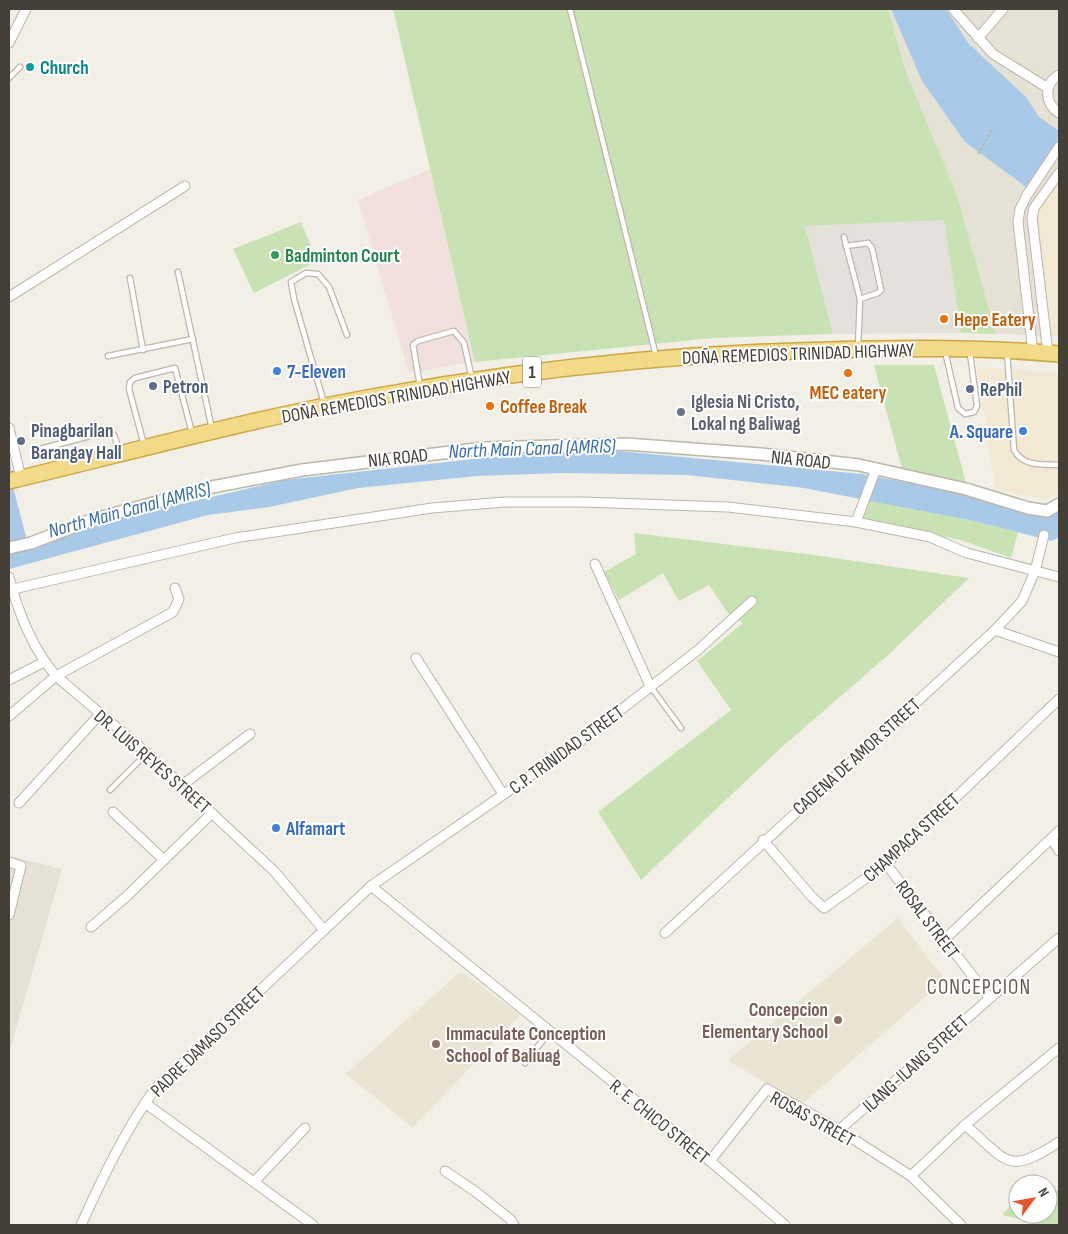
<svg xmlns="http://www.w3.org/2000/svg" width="1068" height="1234" font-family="'Sofia Sans Condensed',sans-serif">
<rect width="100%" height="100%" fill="#f2efe7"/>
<g fill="#e5e1d5">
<polygon points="888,9 1059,9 1059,181 1045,200 1039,220 1051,336 996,334 907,75"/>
<polygon points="9,856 62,869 9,1053"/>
</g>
<g fill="#f2e8d4">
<polygon points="1059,181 1059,337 1051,336 1039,220 1040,210 1045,200"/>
<polygon points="977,367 1059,373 1059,494 1044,499 995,489"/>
</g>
<polygon fill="#e4e1dc" points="944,219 961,333 833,334 805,226"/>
<g fill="#e9e5d2">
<polygon points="898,918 945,980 801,1105 728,1060"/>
<polygon points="461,971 520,1015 413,1128 346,1074"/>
</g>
<polygon fill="#f1e0db" points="430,169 475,362 409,373 358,200"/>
<g fill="#c9e2b4">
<polygon points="393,9 888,9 907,75 956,193 996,334 961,333 944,220 805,226 833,334 713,338 475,362"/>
<polygon points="301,222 317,261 254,293 233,249"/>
<polygon points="874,365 934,365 966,483 902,469"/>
<polygon points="869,500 974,521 1018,532 1011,558 961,540 862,520"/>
<polygon points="634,533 814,555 969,578 887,656 782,747 641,880 598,812 731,710 697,661 743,623 727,612 709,585 679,601 663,573 619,600 604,572 636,554"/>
<polygon points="1059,1189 1059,1225 1027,1225 1030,1222 1002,1215 1018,1197 1018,1214 1048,1214 1048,1197"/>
</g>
<g fill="#a9c9e8">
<polygon points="891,9 946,9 969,44 1026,97 1039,117 1059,131 1056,147 1026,187 965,142 922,81"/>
<polygon points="9,450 13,487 29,548 116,519 285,480 510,455 618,451 862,474 945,490 1021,512 1046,516 1059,511 1059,537 1052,541 974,521 804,488 687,475 561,473 477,476 358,488 269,507 208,515 9,569"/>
</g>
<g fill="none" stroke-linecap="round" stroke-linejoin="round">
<g stroke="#bcb7aa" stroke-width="7">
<g id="service">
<polyline points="570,9 656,356"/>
<polyline points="9,78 20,67"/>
<polyline points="844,237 860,299 858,346"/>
<polyline points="846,246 868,243 872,248 881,290 878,293 860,299"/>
<polyline points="178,272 212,429"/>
<polyline points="130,278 143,350"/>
<polyline points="945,351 958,408 965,414 974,412 977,406 970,353"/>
<path d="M1007 352 1014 450C1023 467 1043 464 1059 465"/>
<polyline points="108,356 193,339"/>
<polyline points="420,386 413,345 418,341 454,331 464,343 472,379"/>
<polyline points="324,403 294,299 291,282 306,273 318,274 329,287 347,335"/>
<polyline points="144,445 129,389 130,382 135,378 175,368 192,433"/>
<polyline points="40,449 109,431 114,435 120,452"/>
<polyline points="651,687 681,728"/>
<polyline points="110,790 147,753"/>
<polyline points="525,1063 550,1031"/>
</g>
</g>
<g stroke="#bcb7aa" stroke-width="11">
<g id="minor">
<polyline points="953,9 993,54 1048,88"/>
<polyline points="978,38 1003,9"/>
<polyline points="9,43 26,9"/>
<path d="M1059 75C1043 84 1045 104 1059 113"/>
<polyline points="9,297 185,186"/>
<polyline points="1033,353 1018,222 1020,209 1027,195 1059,147"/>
<polyline points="1048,353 1032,218 1034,208 1059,173"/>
<polyline points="9,428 21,478"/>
<polyline points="856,522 876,469"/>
<polyline points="595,564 650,686"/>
<path d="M9 577C18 612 32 648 56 676L147 753 274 871 324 930"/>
<polyline points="9,590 235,538 432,508 505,502 582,502 728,507 856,522 930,537 967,553 1059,577"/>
<polyline points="995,630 1059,652"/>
<polyline points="416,658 503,794"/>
<polyline points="9,680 44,662"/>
<polyline points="9,716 56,676 173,612 179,599 175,588"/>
<polyline points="181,786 250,734"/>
<polyline points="19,803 100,714"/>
<polyline points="113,812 164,860"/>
<polyline points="1052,839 1059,851"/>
<polyline points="763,840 812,897 824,908 886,864 1059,699"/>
<polyline points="9,862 21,866 9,915"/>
<polyline points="886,864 989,997"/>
<polyline points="371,886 710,1161 785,1225"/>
<polyline points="91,927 127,896 212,813"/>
<polyline points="665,933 995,630 1022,601 1035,571 1044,535"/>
<polyline points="944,940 1059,831"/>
<polyline points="145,1103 313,1225"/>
<path d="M965 1125C1007 1160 1006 1177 1059 1142"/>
<polyline points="839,1130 1059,938"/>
<polyline points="710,1161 767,1089 839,1130 911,1176 965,1125 1059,1048"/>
<polyline points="445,1171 476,1192 510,1219 514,1225"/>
<polyline points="911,1176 961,1225"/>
<polyline points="254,1182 305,1128"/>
<path d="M81 1225C102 1179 125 1130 155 1089L371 886 578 743 698 650 752 601"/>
</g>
</g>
<g stroke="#bcb7aa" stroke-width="14">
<polyline id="tertiary" points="9,548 31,543 91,520 212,487 302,470 484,448 626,444 761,454 859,465 966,489 1028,508 1047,511 1059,504"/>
</g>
<g stroke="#cda745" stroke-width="18">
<path id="trunk" d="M9 481C131 452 254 418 378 396 528 369 678 353 830 350 906 348 983 347 1059 354"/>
</g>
<polyline stroke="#bcb49d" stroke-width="2" stroke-dasharray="2.5 2.5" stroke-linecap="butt" points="978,154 993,129"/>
<use href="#service" stroke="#fff" stroke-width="4.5"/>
<use href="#minor" stroke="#fff" stroke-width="9"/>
<use href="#tertiary" stroke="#fff" stroke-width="11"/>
<use href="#trunk" stroke="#f2da89" stroke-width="15"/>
</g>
<circle fill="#0f9aa8" stroke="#fff" stroke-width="2" cx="30" cy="67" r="5"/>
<circle fill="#2e9e5b" stroke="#fff" stroke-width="2" cx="275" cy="255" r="5"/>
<g fill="#e8710a" stroke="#fff" stroke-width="2">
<circle cx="944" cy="319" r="5"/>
<circle cx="848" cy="373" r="5"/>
<circle cx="490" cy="406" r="5"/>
</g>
<g fill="#3f7fe0" stroke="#fff" stroke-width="2">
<circle cx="277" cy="371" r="5"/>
<circle cx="1023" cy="431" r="5"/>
<circle cx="276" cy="828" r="5"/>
</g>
<g fill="#5c6f8a" stroke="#fff" stroke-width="2">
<circle cx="153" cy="386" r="5"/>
<circle cx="970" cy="389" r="5"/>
<circle cx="21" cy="441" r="5"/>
</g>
<circle fill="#6b7280" stroke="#fff" stroke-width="2" cx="681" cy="412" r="5"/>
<g fill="#8d6e63" stroke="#fff" stroke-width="2">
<circle cx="838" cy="1020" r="5"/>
<circle cx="436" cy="1044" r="5"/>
</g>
<g text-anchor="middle" stroke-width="4" stroke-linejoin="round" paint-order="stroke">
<rect fill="#fff" stroke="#7c7973" stroke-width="1" x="523" y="356.5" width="18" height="31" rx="4"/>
<g font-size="18" font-weight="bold" fill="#444037">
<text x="532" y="378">1</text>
</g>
<g font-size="19" font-weight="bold" fill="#0d838f" stroke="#fff" text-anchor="start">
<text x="40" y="74">Church</text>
</g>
<g font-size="19" font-weight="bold" fill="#27864d" stroke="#fff" text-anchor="start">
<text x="285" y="262">Badminton Court</text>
</g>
<g font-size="19" font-weight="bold" fill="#c56008" stroke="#fff" text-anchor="start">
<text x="954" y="326">Hepe Eatery</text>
<text x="848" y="399" text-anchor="middle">MEC eatery</text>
<text x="500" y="413">Coffee Break</text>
</g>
<g font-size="19" fill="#444037" stroke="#fff">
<text transform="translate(798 353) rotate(-2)" y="7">DOÑA REMEDIOS TRINIDAD HIGHWAY</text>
<text transform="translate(396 396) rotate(-10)" y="7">DOÑA REMEDIOS TRINIDAD HIGHWAY</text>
<text transform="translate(398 457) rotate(-6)" y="7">NIA ROAD</text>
<text transform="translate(801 459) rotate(6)" y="7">NIA ROAD</text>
<text transform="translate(566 749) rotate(-36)" y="7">C.P. TRINIDAD STREET</text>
<text transform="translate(856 756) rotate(-42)" y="7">CADENA DE AMOR STREET</text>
<text transform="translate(153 761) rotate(41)" y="7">DR. LUIS REYES STREET</text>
<text transform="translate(911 837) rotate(-42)" y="7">CHAMPACA STREET</text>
<text transform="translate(928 919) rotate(53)" y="7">ROSAL STREET</text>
<text transform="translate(207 1041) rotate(-44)" y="7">PADRE DAMASO STREET</text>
<text transform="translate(915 1063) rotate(-42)" y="7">ILANG-ILANG STREET</text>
<text transform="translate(813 1118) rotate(29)" y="7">ROSAS STREET</text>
<text transform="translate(660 1121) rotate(39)" y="7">R. E. CHICO STREET</text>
</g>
<g font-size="19" font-weight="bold" fill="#366cbe" stroke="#fff" text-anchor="start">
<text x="287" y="378">7-Eleven</text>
<text x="1013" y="438" text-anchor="end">A. Square</text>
<text x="286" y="835">Alfamart</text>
</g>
<g font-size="19" font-weight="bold" fill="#4e5e75" stroke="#fff" text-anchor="start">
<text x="163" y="393">Petron</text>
<text x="980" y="396">RePhil</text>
<text x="31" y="437">Pinagbarilan<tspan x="31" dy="22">Barangay Hall</tspan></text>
</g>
<g font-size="19" font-weight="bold" fill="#5b616d" stroke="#fff" text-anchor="start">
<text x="691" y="408">Iglesia Ni Cristo,<tspan x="691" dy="22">Lokal ng Baliwag</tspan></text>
</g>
<g font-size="19" font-weight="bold" fill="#785e54" stroke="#fff" text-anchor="end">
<text x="828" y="1016">Concepcion<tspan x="828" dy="22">Elementary School</tspan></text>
<text x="446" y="1040" text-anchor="start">Immaculate Conception<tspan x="446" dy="22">School of Baliuag</tspan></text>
</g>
<g font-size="20" font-style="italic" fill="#3b6fa5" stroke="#fff">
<text transform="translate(532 448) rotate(-2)" y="7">North Main Canal (AMRIS)</text>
<text transform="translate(129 509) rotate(-15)" y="7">North Main Canal (AMRIS)</text>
</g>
<g font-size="21" letter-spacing="1" fill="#665e4f" stroke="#fff">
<text x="979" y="994">CONCEPCION</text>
</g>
</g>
<rect width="1068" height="1234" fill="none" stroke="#444037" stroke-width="20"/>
<g transform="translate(1033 1199) rotate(58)"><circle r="24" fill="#ffffff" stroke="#b4b3af"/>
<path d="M0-4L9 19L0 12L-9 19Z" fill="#e4572c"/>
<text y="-8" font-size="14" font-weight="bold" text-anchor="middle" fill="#444037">N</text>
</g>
</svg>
